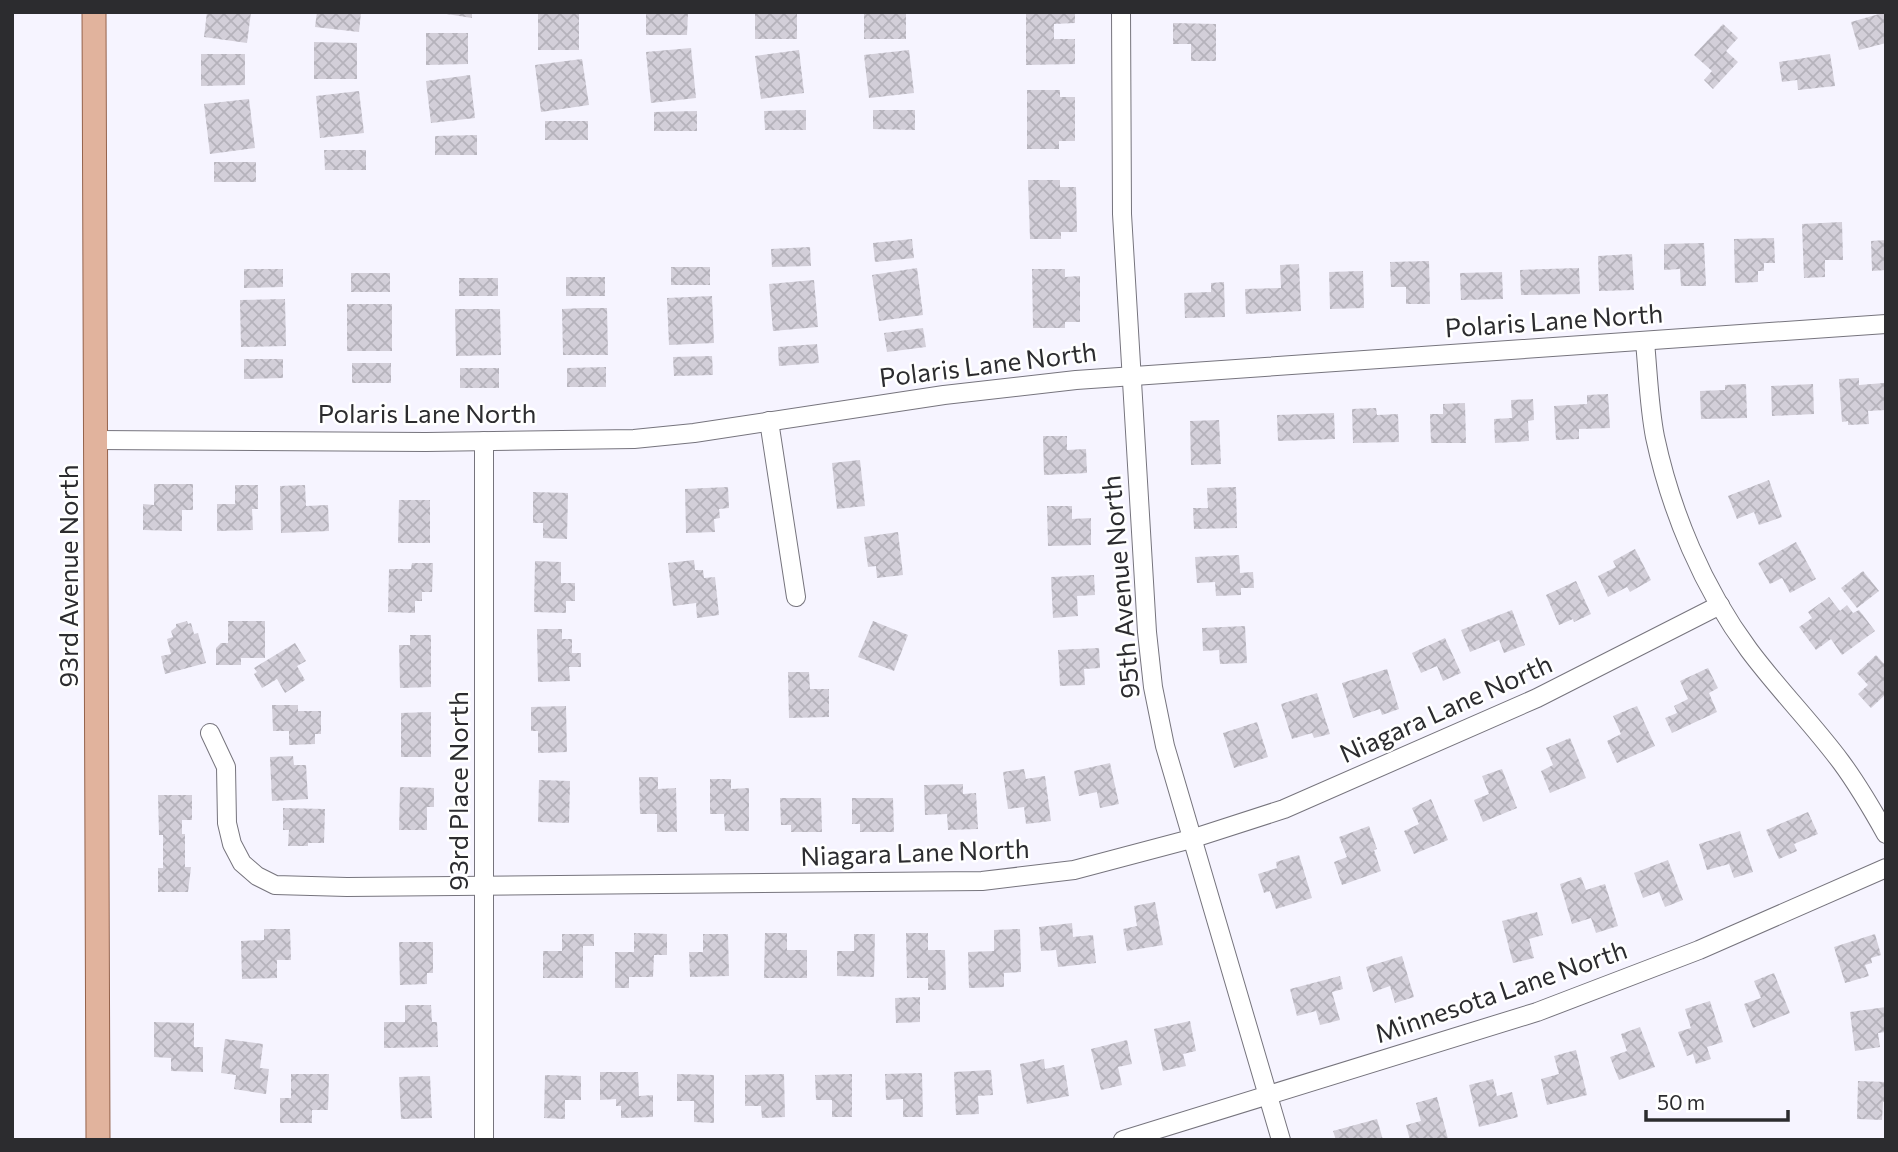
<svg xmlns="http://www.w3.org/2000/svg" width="1898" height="1152" font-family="Commissioner,sans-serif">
<defs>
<pattern id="building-cross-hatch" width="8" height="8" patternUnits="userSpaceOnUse" patternTransform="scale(1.75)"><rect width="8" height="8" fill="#d3cfd9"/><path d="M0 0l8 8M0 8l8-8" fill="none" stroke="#b5b2bb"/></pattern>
</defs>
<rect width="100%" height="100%" fill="#f6f4ff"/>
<g fill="url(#building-cross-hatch)">
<polygon points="207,12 251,12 247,43 204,37"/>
<polygon points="317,12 361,12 359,32 315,27"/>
<polygon points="434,12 472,12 472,18"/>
<polygon points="646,12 688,12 687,35 646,35"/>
<rect x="755" y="12" width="42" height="27"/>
<rect x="864" y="12" width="42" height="27"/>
<polygon points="1026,12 1075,12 1075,23 1054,24 1054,39 1075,39 1075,64 1026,65"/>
<polygon points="1886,12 1886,43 1859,50 1851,22"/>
<rect x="538" y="13" width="41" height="37"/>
<polygon points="1173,23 1216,24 1216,61 1191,61 1191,44 1173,44"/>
<polygon points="1723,24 1738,38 1726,51 1738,62 1713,89 1704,80 1712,71 1694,55"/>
<polygon points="426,33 468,33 468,64 426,65"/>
<polygon points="314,42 357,43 357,79 314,79"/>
<polygon points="691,48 696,98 651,103 646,52"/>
<polygon points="799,50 804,93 761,99 755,56"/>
<polygon points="909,50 914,93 869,98 864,55"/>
<polygon points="201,54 245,54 245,85 201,86"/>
<polygon points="1830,54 1835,86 1798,90 1797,80 1782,82 1779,62"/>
<polygon points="582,59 589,105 541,112 535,65"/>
<polygon points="470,75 475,118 431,123 426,81"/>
<polygon points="1027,90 1060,90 1060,97 1075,97 1075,141 1059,141 1059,149 1027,149"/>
<polygon points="359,91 364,133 320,138 316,96"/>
<polygon points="249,99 255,148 210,154 204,104"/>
<polygon points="806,110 806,130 765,130 764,111"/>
<polygon points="873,110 915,110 915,130 873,129"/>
<polygon points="697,111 697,131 654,131 654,112"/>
<rect x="545" y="121" width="43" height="19"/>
<polygon points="477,135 477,155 435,155 435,136"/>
<polygon points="324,150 366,150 366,170 325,170"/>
<rect x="214" y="162" width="42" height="20"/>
<polygon points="1028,180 1060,180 1060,187 1076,187 1077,232 1061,232 1061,239 1030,239"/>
<polygon points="1842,222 1843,260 1825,260 1825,277 1804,278 1802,224"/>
<polygon points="1774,238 1775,263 1764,263 1764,271 1758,271 1758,282 1735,283 1734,239"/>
<polygon points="912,239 914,258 875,262 873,243"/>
<polygon points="1886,240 1886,270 1872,271 1871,241"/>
<polygon points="1704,243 1706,286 1681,286 1680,269 1664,270 1664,244"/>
<polygon points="810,247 811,266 772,267 771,249"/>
<polygon points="1632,254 1634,290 1599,291 1598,256"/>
<polygon points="1429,261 1430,304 1406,304 1406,287 1391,287 1390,262"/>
<polygon points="1299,264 1301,311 1246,314 1245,289 1281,288 1280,265"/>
<rect x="671" y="267" width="39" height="18"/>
<polygon points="917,268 923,315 879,321 872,275"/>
<polygon points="1579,268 1580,294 1521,295 1520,270"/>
<polygon points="244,269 283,269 283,287 244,288"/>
<polygon points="1032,269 1065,269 1065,277 1080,276 1080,322 1065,322 1065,328 1033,328"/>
<polygon points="1363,271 1364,308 1330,309 1329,272"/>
<polygon points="1502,272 1503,299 1461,300 1460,273"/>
<rect x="351" y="273" width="39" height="19"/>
<rect x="566" y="277" width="39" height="19"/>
<rect x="459" y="278" width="39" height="18"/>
<polygon points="814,280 818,327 773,331 769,284"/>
<polygon points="1224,282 1225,317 1185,318 1184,293 1211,292 1211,283"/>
<polygon points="712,296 714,343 669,345 667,298"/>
<polygon points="285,299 286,346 241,347 240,300"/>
<rect x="347" y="304" width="45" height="47"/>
<polygon points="585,308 607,308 608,355 563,355 562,309"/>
<polygon points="455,309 500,309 501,355 456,356"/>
<polygon points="923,328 926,347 887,352 884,333"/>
<polygon points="817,344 819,363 779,366 778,347"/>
<polygon points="712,356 713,375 674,376 673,357"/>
<polygon points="244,359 283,359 283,378 244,379"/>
<rect x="352" y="363" width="39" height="20"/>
<polygon points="606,367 606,387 567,387 567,368"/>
<rect x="460" y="368" width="39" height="20"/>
<polygon points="1859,378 1859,385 1884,383 1886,410 1868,411 1869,424 1848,425 1848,421 1842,422 1839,379"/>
<polygon points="1746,384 1747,418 1701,419 1700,391 1725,390 1725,385"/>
<polygon points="1813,384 1814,414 1772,416 1771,386"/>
<polygon points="1608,394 1610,428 1579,429 1579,439 1556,440 1554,406 1587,404 1587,395"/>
<polygon points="1533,399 1534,420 1528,421 1529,441 1495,443 1494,419 1512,418 1511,400"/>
<polygon points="1465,403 1466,443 1431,443 1430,414 1443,414 1443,404"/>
<polygon points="1376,408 1377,415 1398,414 1399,442 1353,443 1352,409"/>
<polygon points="1334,413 1335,439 1278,441 1277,415"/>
<polygon points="1219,420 1221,464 1191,465 1190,421"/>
<polygon points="1043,436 1067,436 1067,450 1086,449 1087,473 1044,475"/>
<polygon points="860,460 865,506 837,509 832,463"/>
<polygon points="1769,480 1782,517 1759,525 1754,512 1737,519 1728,496"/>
<polygon points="154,484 193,484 193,510 182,510 182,531 143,530 143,504 154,505"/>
<polygon points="235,485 258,485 258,509 252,509 253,530 217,531 217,504 235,504"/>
<polygon points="305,485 306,506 328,505 329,531 281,533 280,486"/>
<polygon points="728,487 729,508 719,509 720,518 714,519 715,532 686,533 685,489"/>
<polygon points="1236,487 1237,528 1194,529 1193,508 1208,508 1207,488"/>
<polygon points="533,492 568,493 567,539 543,538 543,523 533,523"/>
<polygon points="399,500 430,500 430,543 398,543"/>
<polygon points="1047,506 1072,506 1072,519 1091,518 1091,545 1048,546"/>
<polygon points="898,532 903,575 877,578 876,566 868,567 864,537"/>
<polygon points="1796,542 1816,579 1790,593 1782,578 1770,584 1758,563"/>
<polygon points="1635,549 1651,580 1630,592 1627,587 1608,597 1598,576 1616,567 1613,561"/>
<polygon points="1239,555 1240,573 1253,572 1254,588 1241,588 1241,595 1216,596 1215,582 1197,583 1195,557"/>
<polygon points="694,560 695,570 703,570 704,578 715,577 719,615 697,618 696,603 673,606 668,563"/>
<polygon points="535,561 561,562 561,583 575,583 575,601 566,601 566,613 534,612"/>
<polygon points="412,563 433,563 432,592 422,592 422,601 415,601 415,613 388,612 389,569 411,569"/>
<polygon points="1863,571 1879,591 1857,608 1841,588"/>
<polygon points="1094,575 1095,595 1077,596 1078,616 1053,618 1051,577"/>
<polygon points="1576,581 1591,614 1574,622 1573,619 1559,625 1546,595"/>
<polygon points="1829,597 1840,611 1847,605 1853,613 1859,610 1875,631 1842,655 1831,639 1816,650 1799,627 1812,618 1808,612"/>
<polygon points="1512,610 1525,645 1504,653 1499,640 1470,652 1461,630"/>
<polygon points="187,621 188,624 191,623 194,634 198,633 206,663 165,674 161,656 171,654 167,639 173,637 171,631 176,627 176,624"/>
<polygon points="228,621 265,621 265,658 241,658 241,665 216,665 216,648 221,643 228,643"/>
<polygon points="873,621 908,635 894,671 858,657"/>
<polygon points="1245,626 1247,663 1220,664 1219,650 1203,651 1202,628"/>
<polygon points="537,629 562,629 562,639 572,639 572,653 581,653 581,667 569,667 570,681 538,682"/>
<polygon points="410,635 431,635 431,687 400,688 399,645 410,645"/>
<polygon points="1445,638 1461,673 1443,681 1437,666 1421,673 1412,653"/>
<polygon points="295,643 306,661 297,666 305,680 285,693 277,679 262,688 254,674 257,672 254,668"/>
<polygon points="1099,648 1100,668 1084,669 1085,685 1060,686 1058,650"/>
<polygon points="1876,655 1886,666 1886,694 1871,708 1858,694 1868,685 1857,673"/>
<polygon points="1708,668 1718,688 1709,693 1717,712 1672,733 1665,718 1677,713 1674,706 1688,699 1680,681"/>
<polygon points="1387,669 1399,709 1382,715 1380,709 1353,718 1342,683"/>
<polygon points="788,672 809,672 810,689 829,689 829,717 789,718"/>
<polygon points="1317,693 1330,734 1314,738 1312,733 1292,739 1281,704"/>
<polygon points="272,705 298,705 298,711 321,711 321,734 315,734 315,744 289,745 289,731 273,731"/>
<polygon points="566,706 567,752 538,753 538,731 531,731 531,707"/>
<polygon points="1637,706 1655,746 1617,763 1607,741 1621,734 1613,716"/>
<polygon points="431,712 431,757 401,757 401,713"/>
<polygon points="1257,722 1268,757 1234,768 1223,733"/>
<polygon points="1570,738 1586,778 1550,793 1541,771 1553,765 1546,748"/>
<polygon points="293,756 294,765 306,765 308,799 272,801 270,757"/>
<polygon points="1110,763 1119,804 1100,808 1097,792 1079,796 1074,771"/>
<polygon points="1024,769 1026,779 1045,776 1051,821 1026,824 1024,807 1008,809 1003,772"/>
<polygon points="1502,769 1517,808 1483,822 1474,800 1489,794 1482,776"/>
<polygon points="639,777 658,777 658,789 676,788 677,832 657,832 657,814 640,814"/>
<polygon points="710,779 731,779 731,789 749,788 749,831 725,831 724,814 710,814"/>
<polygon points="539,780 570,781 569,823 538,822"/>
<polygon points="963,784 963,794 976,793 978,829 948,830 947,814 925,815 924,785"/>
<polygon points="400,787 434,788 434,807 427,807 427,830 399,830"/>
<polygon points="158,795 192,795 192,820 182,820 182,834 185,834 185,867 191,867 188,892 158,892 158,868 163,868 163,835 159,835"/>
<polygon points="780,798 821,798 822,832 791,832 791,825 781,825"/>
<polygon points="852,798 893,798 894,832 860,832 860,824 852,824"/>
<polygon points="1431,799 1448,840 1414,854 1404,831 1419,824 1412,808"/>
<polygon points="283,808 325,809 324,843 308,843 308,846 288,846 289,830 283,830"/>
<polygon points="1808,812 1818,834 1794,844 1797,851 1779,859 1766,830"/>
<polygon points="1369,826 1377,849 1374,850 1381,871 1342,885 1334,862 1347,857 1339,837"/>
<polygon points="1740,831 1753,872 1734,878 1729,864 1707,870 1699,844"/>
<polygon points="1299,855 1312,898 1276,909 1270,891 1264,893 1258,874 1277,868 1276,862"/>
<polygon points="1668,860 1683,900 1665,907 1659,892 1643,898 1634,873"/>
<polygon points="1581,877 1586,890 1605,884 1618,926 1596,933 1591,918 1572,924 1560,884"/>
<polygon points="1155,902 1163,945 1127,951 1123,929 1137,926 1134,906"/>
<polygon points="1537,912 1543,935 1529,939 1534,958 1513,963 1502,921"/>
<polygon points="1072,923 1073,937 1093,935 1096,963 1058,967 1056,950 1041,951 1039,927"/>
<polygon points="264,929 290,929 291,960 277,960 277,978 242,979 241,941 264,940"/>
<polygon points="1020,929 1021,972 1004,973 1004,987 969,988 968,952 994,951 994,930"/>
<polygon points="634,933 667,934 667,955 654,955 653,977 629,977 629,988 615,988 615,952 634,952"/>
<polygon points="765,933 787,933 787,950 807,950 807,978 764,978"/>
<polygon points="906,933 928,933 928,950 945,950 946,990 928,990 928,978 907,978"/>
<polygon points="562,934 594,934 594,946 583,946 583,978 543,978 543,951 562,951"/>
<polygon points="703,934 728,934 729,976 690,977 689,952 703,952"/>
<polygon points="854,934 875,934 874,977 837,976 837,951 854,951"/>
<polygon points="1875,934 1881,955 1871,958 1872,963 1865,965 1869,976 1845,983 1834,947"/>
<polygon points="399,942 433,942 433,973 427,973 427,984 400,985"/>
<polygon points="1402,956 1414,997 1395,1003 1390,986 1373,992 1366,967"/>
<polygon points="1774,973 1790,1013 1753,1028 1744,1004 1761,998 1754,981"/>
<polygon points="1340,976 1343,989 1332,992 1340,1020 1320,1025 1316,1011 1297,1016 1290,989"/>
<polygon points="920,997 920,1022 896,1023 895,998"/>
<polygon points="1710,1001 1723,1042 1707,1047 1711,1059 1696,1064 1693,1054 1687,1056 1678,1032 1691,1028 1685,1009"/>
<polygon points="405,1005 431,1005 432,1022 437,1022 438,1047 384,1048 384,1022 405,1022"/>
<polygon points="1886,1007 1886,1032 1878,1033 1880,1047 1855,1051 1850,1012"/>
<polygon points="1190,1021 1196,1051 1183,1054 1186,1066 1163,1071 1154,1029"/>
<polygon points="154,1022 194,1023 194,1047 203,1047 203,1072 171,1071 171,1058 154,1057"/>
<polygon points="1640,1027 1655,1067 1619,1080 1610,1057 1627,1051 1621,1034"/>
<polygon points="225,1039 263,1044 260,1068 269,1069 266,1094 234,1089 236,1075 221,1073"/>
<polygon points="1127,1040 1132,1064 1118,1067 1122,1085 1101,1090 1091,1049"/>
<polygon points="1576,1050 1587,1095 1547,1105 1541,1079 1559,1074 1554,1056"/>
<polygon points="1044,1059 1045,1069 1064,1065 1069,1096 1027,1104 1020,1064"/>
<polygon points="991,1070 993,1095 978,1096 979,1114 956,1115 954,1072"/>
<polygon points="600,1072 638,1072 639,1096 653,1095 653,1117 621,1118 621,1106 616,1106 616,1099 600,1100"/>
<polygon points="922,1073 923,1117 903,1117 903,1099 886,1100 885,1074"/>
<polygon points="291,1074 329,1074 328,1110 312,1110 312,1123 280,1123 280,1098 291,1098"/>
<polygon points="677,1074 714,1075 714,1123 694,1122 694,1101 677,1101"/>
<polygon points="784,1074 785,1117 762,1118 761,1106 745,1106 745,1075"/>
<polygon points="852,1074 852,1117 832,1117 832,1100 816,1100 815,1075"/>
<polygon points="545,1075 581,1076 581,1100 565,1100 565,1119 544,1118"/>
<polygon points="430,1076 432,1118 401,1119 399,1077"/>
<polygon points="1493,1079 1497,1096 1512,1092 1518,1117 1479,1127 1469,1085"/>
<polygon points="1858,1081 1886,1082 1886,1102 1883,1102 1882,1120 1857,1119"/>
<polygon points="1437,1097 1448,1139 1410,1140 1406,1125 1421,1121 1416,1103"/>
<polygon points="1377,1119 1383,1140 1336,1140 1333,1131"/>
</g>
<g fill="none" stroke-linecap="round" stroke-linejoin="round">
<g stroke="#76747d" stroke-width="20">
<g id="minor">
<polyline points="1121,12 1122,214 1147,632 1153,687 1165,746 1281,1140"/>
<path d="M1645 342C1648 373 1649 406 1655 437 1671 512 1703 588 1749 650 1778 689 1812 723 1841 762 1858 785 1872 809 1886 834"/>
<polyline points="769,421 796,597"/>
<polyline points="97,440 426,442 634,439 694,433 944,395 1076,380 1886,324"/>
<polyline points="210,733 226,767 227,823 232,844 242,863 257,876 275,885 347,887 982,881 1074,870 1191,839 1284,809 1537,698 1720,605"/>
<polyline points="484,1140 484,441"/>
<polyline points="1123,1140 1537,1012 1699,950 1886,868"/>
</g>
</g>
<g stroke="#95634c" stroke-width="25">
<polyline id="major" points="94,12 98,1140"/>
</g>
<use href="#minor" stroke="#fff" stroke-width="18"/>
<use href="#major" stroke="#e1b39d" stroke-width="23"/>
</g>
<g text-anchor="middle" stroke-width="5" stroke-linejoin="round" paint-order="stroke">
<g font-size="26" fill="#2c2c2f" stroke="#fff">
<text transform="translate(1554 321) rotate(-4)" y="9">Polaris Lane North</text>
<text transform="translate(988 365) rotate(-7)" y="9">Polaris Lane North</text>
<text x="427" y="423">Polaris Lane North</text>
<text transform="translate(69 576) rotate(-90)" y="9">93rd Avenue North</text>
<text transform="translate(1121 587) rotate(-95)" y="9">95th Avenue North</text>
<text transform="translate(1446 709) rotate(-24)" y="9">Niagara Lane North</text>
<text transform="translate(459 791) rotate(-90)" y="9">93rd Place North</text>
<text transform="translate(915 853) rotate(-2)" y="9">Niagara Lane North</text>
<text transform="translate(1501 992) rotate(-19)" y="9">Minnesota Lane North</text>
</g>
</g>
<rect width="1898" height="1152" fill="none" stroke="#2c2c2f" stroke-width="28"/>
<path d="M1646 1110v10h142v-10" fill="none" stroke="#2c2c2f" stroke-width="3.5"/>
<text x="1657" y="1110" font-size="21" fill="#2c2c2f" stroke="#ffffff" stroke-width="5" paint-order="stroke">50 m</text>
</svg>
